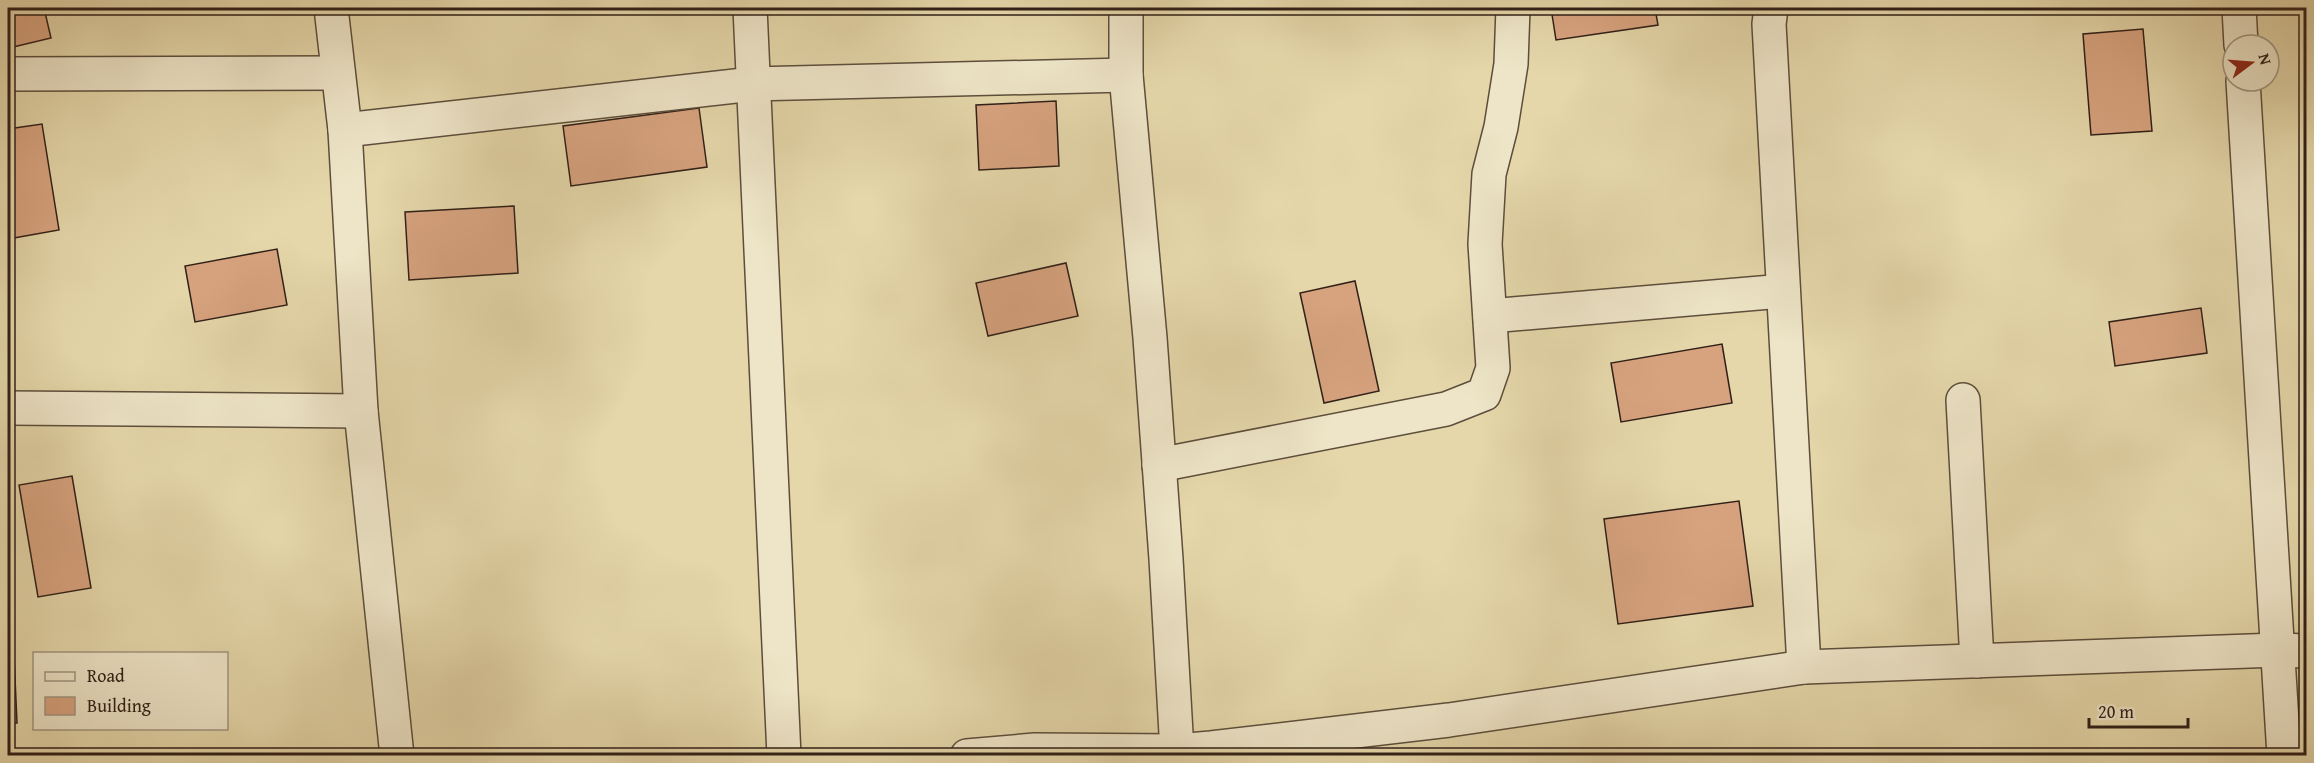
<svg xmlns="http://www.w3.org/2000/svg" width="2314" height="763" font-family="'Gentium Book Plus',serif">
<rect width="100%" height="100%" fill="#e5d7aa"/>
<filter id="stains"><feTurbulence type="fractalNoise" baseFrequency=".00333" numOctaves="4"/><feColorMatrix values="0 0 0 0 .2 0 0 0 0 .09 0 0 0 0 .02 0 0 0 .5 -.17"/></filter>
<radialGradient id="worn" r=".72"><stop offset=".6" stop-color="#630" stop-opacity="0"/><stop offset="1" stop-color="#630" stop-opacity=".3"/></radialGradient>
<g fill="#d7a37f" stroke="#302018" stroke-width="1.5">
<polygon points="8,8 44,8 51,38 9,48"/>
<polygon points="1551,8 1655,8 1658,25 1556,40"/>
<polygon points="1679,8 1734,8 1679,13"/>
<polygon points="2143,29 2152,131 2091,135 2083,34"/>
<polygon points="1056,101 1059,166 979,170 976,105"/>
<polygon points="699,108 707,167 571,186 563,126"/>
<polygon points="42,124 59,230 8,239 8,129"/>
<polygon points="514,206 518,273 409,280 405,212"/>
<polygon points="277,249 287,305 195,322 185,266"/>
<polygon points="1066,263 1078,316 988,336 976,283"/>
<polygon points="1355,281 1379,391 1324,403 1300,293"/>
<polygon points="2201,308 2207,353 2115,366 2109,322"/>
<polygon points="1722,344 1732,403 1621,422 1611,363"/>
<polygon points="72,476 91,588 38,597 19,485"/>
<polygon points="1739,501 1753,606 1618,624 1604,519"/>
<polygon points="13,632 17,723 8,723 8,633"/>
</g>
<g fill="none" stroke-linecap="round" stroke-linejoin="round">
<g stroke="#5d4e3c" stroke-width="36">
<g id="minor">
<polyline points="331,8 345,130 361,411 397,756"/>
<polyline points="750,8 784,756"/>
<polyline points="1126,8 1126,75 1150,338 1166,559 1177,751"/>
<polyline points="1771,8 1769,24 1804,667"/>
<polyline points="2239,8 2241,45"/>
<polyline points="8,74 338,73"/>
<polyline points="2243,81 2284,756"/>
<polyline points="345,130 753,84 1126,75"/>
<polyline points="1490,316 1783,291"/>
<polyline points="1963,400 1977,661"/>
<polyline points="8,408 361,411"/>
<polyline points="1159,465 1446,409 1484,394 1493,368 1485,244 1489,174 1501,127 1511,64 1513,8"/>
<polyline points="967,756 1035,750 1177,751 1211,748 1449,720 1804,667 2278,650 2306,651"/>
</g>
</g>
<use href="#minor" stroke="#eee5c8" stroke-width="33"/>
</g>
<rect width="2314" height="763" fill="none" stroke="#e5d7aa" stroke-width="30"/>
<rect x="9" y="9" width="2296" height="745" fill="none" stroke="#302018" stroke-width="3"/>
<rect x="15" y="15" width="2284" height="733" fill="none" stroke="#302018" stroke-width="1.5"/>
<rect x="33" y="652" width="195" height="78" fill="#eee5c8" stroke="#a29682" stroke-width="1.5"/>
<rect x="45" y="672" width="30" height="9" fill="#eee5c8" stroke="#a29682" stroke-width="1.5"/>
<text x="87" y="682" font-size="18" fill="#302018">Road</text>
<rect x="45" y="697" width="30" height="18" fill="#d7a37f" stroke="#a29682" stroke-width="1.5"/>
<text x="87" y="712" font-size="18" fill="#302018">Building</text>
<g transform="translate(2251 63) rotate(74)"><circle r="28" fill="#eee5c8" stroke="#a29682" stroke-width="1.5"/>
<path d="M0-4.5L10 22L0 15L-10 22Z" fill="#8f2418"/>
<text y="-9" font-size="16" font-weight="bold" text-anchor="middle" fill="#302018">N</text>
</g>
<path d="M2089 718v9h99v-9" fill="none" stroke="#302018" stroke-width="3"/>
<text x="2098" y="718" font-size="18" fill="#302018" stroke="#eee5c8" stroke-width="4.5" paint-order="stroke">20 m</text>
<rect width="100%" height="100%" filter="url(#stains)"/>
<rect width="100%" height="100%" fill="url(#worn)"/>
</svg>
